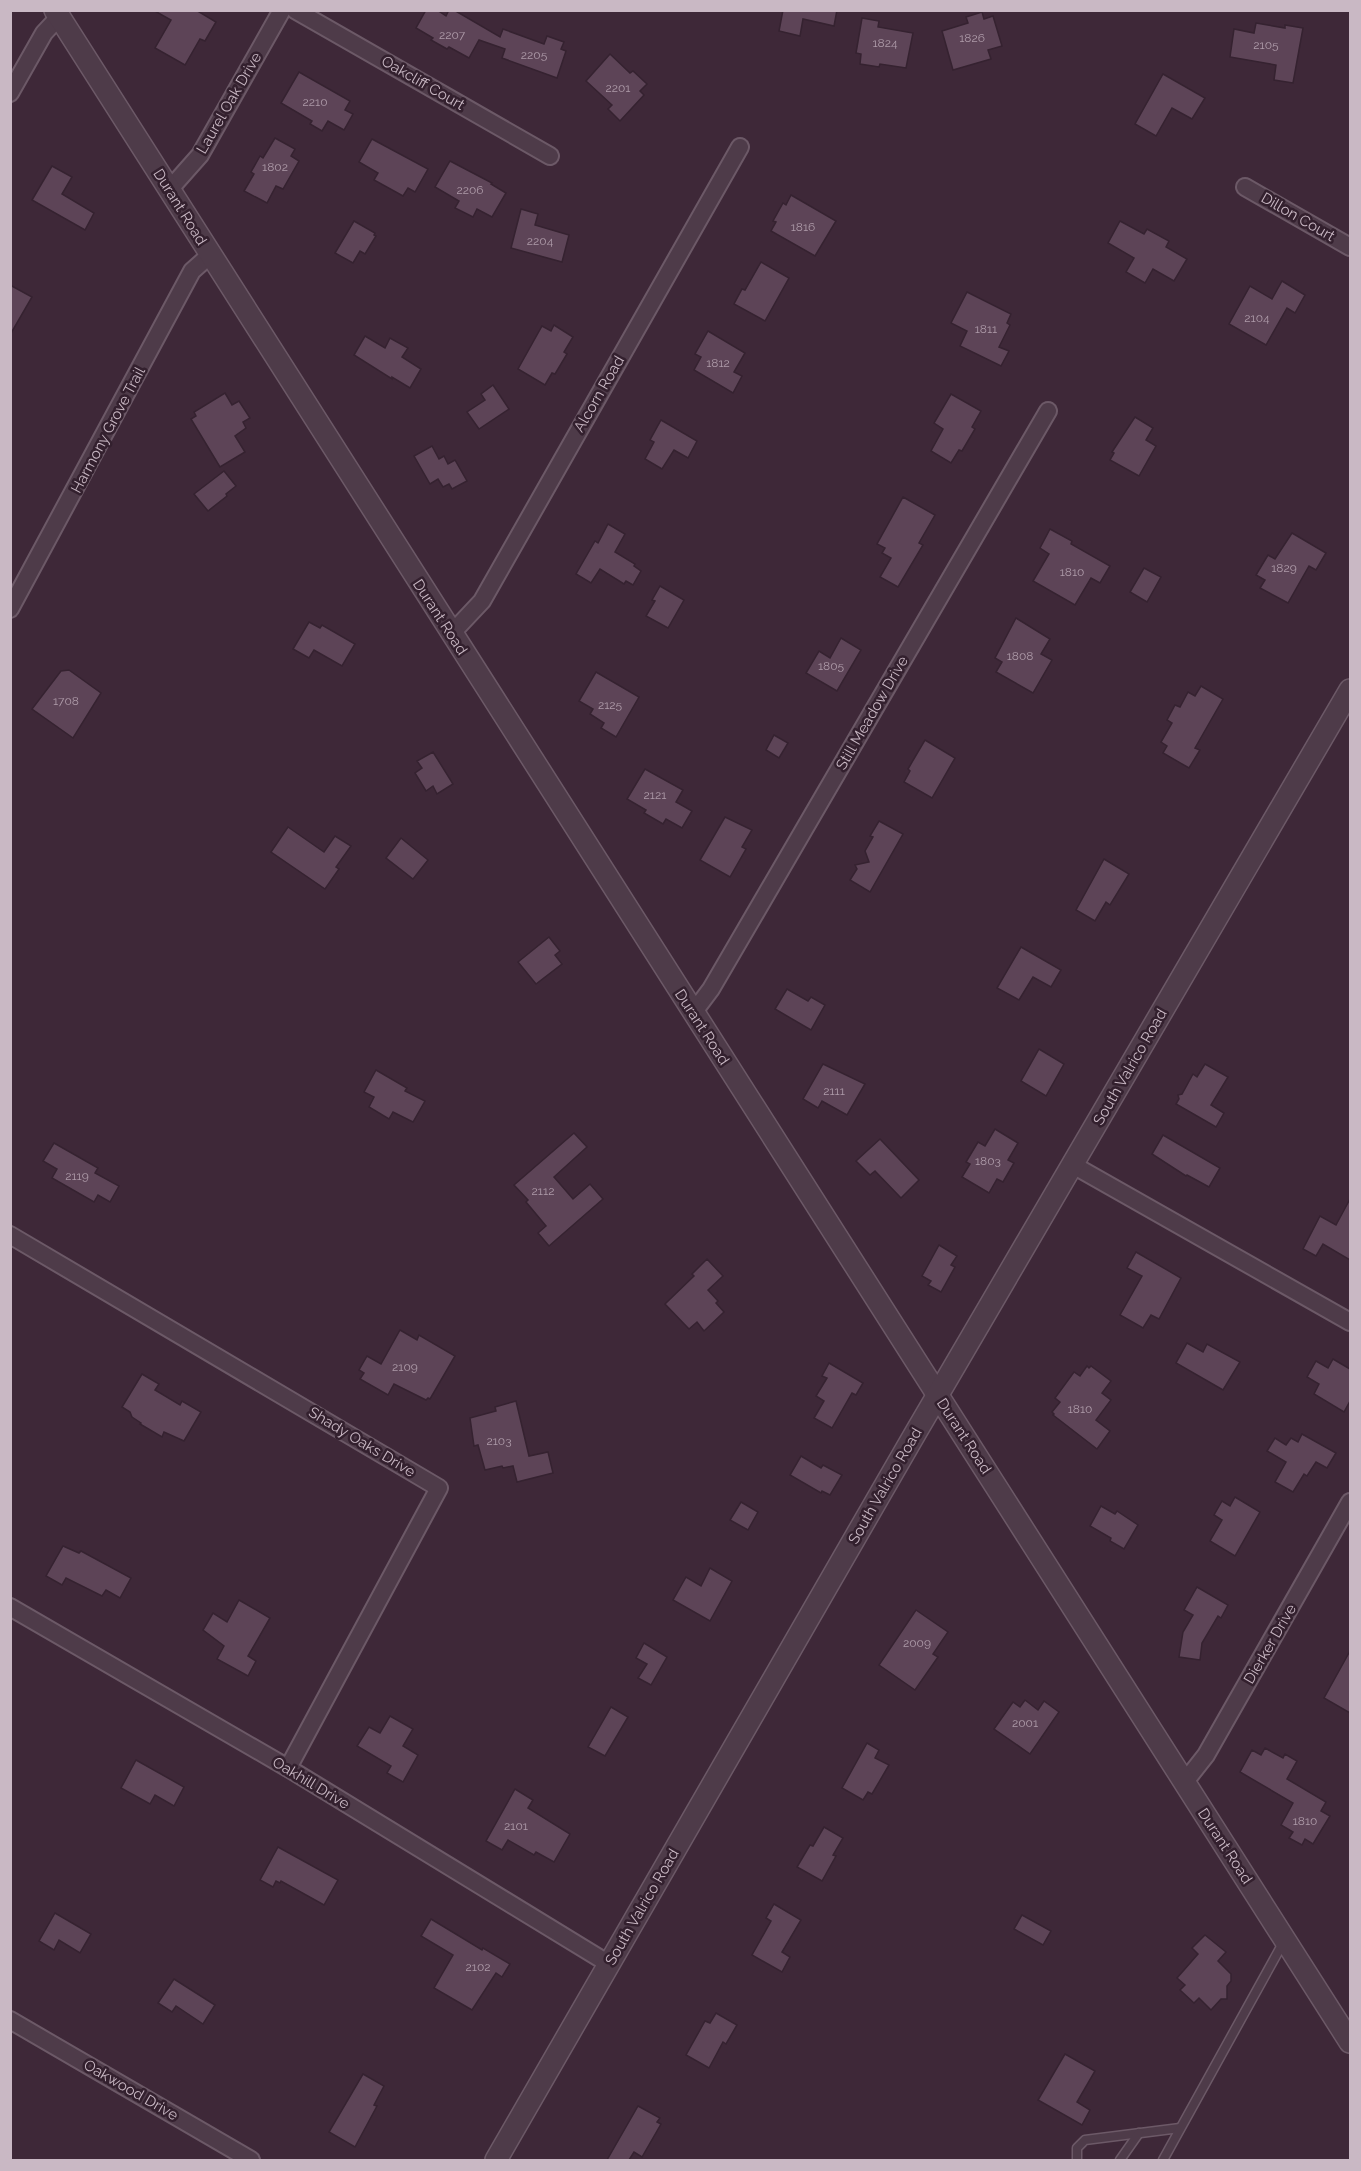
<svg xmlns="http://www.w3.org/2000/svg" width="1361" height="2171" font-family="Raleway,sans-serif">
<rect width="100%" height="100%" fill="#3e2838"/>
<g fill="#5d4457" stroke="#352230" stroke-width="1.5">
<polygon points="153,10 196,10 216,22 205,41 200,39 185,65 155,48 171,20"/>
<polygon points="426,10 437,10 446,16 449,10 454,10 500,37 503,29 544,44 547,36 564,42 561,49 566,51 557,78 502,58 505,49 479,40 469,58 449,47 447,49 431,40 433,38 416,28"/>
<polygon points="783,10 837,10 834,26 803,19 800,36 779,31"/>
<polygon points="982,12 984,19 993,16 1002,46 988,50 991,59 953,70 942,31 968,23 966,17"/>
<polygon points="862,18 879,21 878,27 913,33 906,68 880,64 879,67 860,64 861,54 856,53"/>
<polygon points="1256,23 1285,28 1285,25 1303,28 1293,83 1274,80 1276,65 1230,57 1234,29 1254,33"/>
<polygon points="610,54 630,73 633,71 647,84 640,91 644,95 620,121 608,109 612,105 586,81"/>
<polygon points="299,72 350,101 345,110 353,114 344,130 328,121 322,131 310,124 312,121 281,103"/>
<polygon points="1163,74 1205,98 1192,119 1172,108 1156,136 1135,124"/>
<polygon points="275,138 295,149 291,156 299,161 283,189 276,186 267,203 244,191 254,174 251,172 260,156 263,158"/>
<polygon points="372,139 428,169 415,192 408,188 403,196 374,180 378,173 359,162"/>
<polygon points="450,161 492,183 491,184 506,193 492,217 477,209 473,217 455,208 459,201 435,187"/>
<polygon points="52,166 72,177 62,194 94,213 85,230 32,200"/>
<polygon points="791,195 836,221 815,256 771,231 776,222 773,221 783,203 786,205"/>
<polygon points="521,209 538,214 535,225 569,235 562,262 511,248"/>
<polygon points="354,221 375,233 374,235 376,236 365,254 360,251 353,263 335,253"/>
<polygon points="1120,221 1144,234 1147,229 1169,241 1166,247 1187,259 1174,281 1153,269 1145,283 1126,272 1134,258 1108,243"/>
<polygon points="761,262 789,278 765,321 734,304 742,289 745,290"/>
<polygon points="1282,281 1305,295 1295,313 1287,308 1266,345 1229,324 1250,286 1272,299"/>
<polygon points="10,285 32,297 10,335"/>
<polygon points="967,292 1011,314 1007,323 1010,325 999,347 1009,351 1001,366 960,346 967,331 951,323"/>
<polygon points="554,325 573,337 564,352 567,354 555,374 552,373 545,385 518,369 542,326 551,331"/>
<polygon points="708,331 745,353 734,372 742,376 733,393 694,370 701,357 695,354"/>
<polygon points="365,336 385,348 390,338 408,348 402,357 421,369 410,388 392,377 392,379 354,355"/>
<polygon points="493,385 509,409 479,429 467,412 485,400 481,394"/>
<polygon points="225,393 232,405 239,401 250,418 243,422 246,428 235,436 245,452 220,467 191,419 196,416 194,412"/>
<polygon points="951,394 981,411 972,427 975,429 962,451 959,450 951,463 931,451 943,429 934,423"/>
<polygon points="1135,417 1153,428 1146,440 1156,446 1139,476 1110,460 1114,453 1112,452"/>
<polygon points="661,420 697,441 688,458 674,450 662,469 645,459 654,442 650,440"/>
<polygon points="432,446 439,459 444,456 448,464 455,460 467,481 452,489 449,484 443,487 438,479 430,484 414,456"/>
<polygon points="224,471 236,486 226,494 227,496 208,511 194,494"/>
<polygon points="903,497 935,515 919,543 923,545 898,587 880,577 891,558 882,553 885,548 877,544"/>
<polygon points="608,524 625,534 615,552 635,564 634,566 641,571 633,585 626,581 624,584 600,569 591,583 576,574 595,541 598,543"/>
<polygon points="1050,529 1072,541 1071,544 1110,566 1100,583 1091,578 1075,605 1033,581 1049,554 1040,548"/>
<polygon points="1292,533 1326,553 1316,570 1309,566 1288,603 1260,588 1265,580 1256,575 1268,555 1275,559"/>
<polygon points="1144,568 1161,577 1147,602 1130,592"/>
<polygon points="660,586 684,600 668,628 646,616 655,601 652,600"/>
<polygon points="1016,618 1050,639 1041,654 1052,660 1033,693 996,672 1002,662 995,658"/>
<polygon points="309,622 320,628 322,625 355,644 342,666 314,650 309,658 293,649"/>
<polygon points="841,638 861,650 837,691 806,673 819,651 830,658"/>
<polygon points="69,670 101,693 73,738 32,709 61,671"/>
<polygon points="596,672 639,697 616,737 601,728 604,723 590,714 593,709 579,701"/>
<polygon points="1201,686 1223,699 1195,748 1200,750 1189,768 1163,753 1167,746 1161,742 1172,723 1167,720 1175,705 1180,707 1188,692 1195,696"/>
<polygon points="774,735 788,743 779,758 766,750"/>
<polygon points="925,740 955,758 932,798 904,782 910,771 908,769"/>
<polygon points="433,752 453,784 437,794 433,786 426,791 415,773 422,768 417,761"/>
<polygon points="645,769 683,790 676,802 692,811 682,828 666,819 663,824 644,813 646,810 627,799"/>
<polygon points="725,817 752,830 742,847 746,849 730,877 700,860"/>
<polygon points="879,821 903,834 870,892 850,880 857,869 855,865 869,862 865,851 873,837 870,836"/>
<polygon points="288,827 324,852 335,836 351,846 336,867 339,869 325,889 271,852"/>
<polygon points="401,838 428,860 413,879 386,858"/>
<polygon points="1104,859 1129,874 1110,905 1106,902 1095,921 1076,910"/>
<polygon points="549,937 560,951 555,955 562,964 536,984 518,962"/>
<polygon points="1021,947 1061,970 1051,987 1033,977 1019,1000 997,988"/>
<polygon points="787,989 808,1001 811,997 825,1005 811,1030 775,1009"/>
<polygon points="1039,1049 1064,1064 1046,1096 1021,1081"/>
<polygon points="823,1064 865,1084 847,1115 822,1101 818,1108 803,1099"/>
<polygon points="1205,1064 1228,1077 1211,1105 1224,1113 1216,1127 1176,1104 1179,1099 1178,1095 1182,1094 1193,1074 1197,1077"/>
<polygon points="376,1070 407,1088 405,1091 425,1101 413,1122 393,1112 389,1119 369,1107 374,1097 364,1092"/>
<polygon points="995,1129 1018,1143 1008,1160 1014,1163 1003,1182 997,1179 989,1193 962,1177 970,1164 966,1162 978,1142 985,1146"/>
<polygon points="574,1133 587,1147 554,1177 573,1199 590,1184 603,1199 549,1246 538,1233 546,1226 526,1202 528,1200 514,1185"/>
<polygon points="1163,1135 1220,1168 1209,1187 1187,1175 1186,1176 1152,1154"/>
<polygon points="880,1139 919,1180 901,1198 875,1171 870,1175 856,1161"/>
<polygon points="54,1143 98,1168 95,1173 119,1186 110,1202 98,1195 94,1202 52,1178 57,1169 43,1161"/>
<polygon points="1350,1199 1350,1260 1323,1244 1316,1256 1303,1249 1320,1216 1336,1225"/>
<polygon points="939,1245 957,1256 951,1265 955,1267 941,1292 928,1285 931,1281 922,1276"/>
<polygon points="1136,1252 1181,1278 1159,1319 1151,1315 1143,1328 1120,1315 1142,1276 1127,1268"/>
<polygon points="707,1259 723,1276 708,1290 718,1301 716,1303 724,1312 704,1331 697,1322 689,1329 665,1304 694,1276 692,1274"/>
<polygon points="400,1330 417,1340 419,1335 455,1356 430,1399 428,1398 426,1400 394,1384 388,1395 360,1379 364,1373 359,1370 367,1356 381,1364"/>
<polygon points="1187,1343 1203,1352 1207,1344 1240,1362 1223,1390 1176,1363"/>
<polygon points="1333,1359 1350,1369 1350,1401 1344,1412 1314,1394 1319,1384 1307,1377 1316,1361 1328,1368"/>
<polygon points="829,1363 863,1383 856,1395 852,1393 832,1428 814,1418 824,1401 816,1396 827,1378 822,1376"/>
<polygon points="1087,1366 1089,1368 1091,1366 1111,1381 1102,1393 1111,1400 1096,1420 1110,1431 1097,1449 1053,1415 1054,1414 1052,1412 1060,1402 1055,1398 1074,1372 1080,1376"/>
<polygon points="142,1374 159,1384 155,1390 180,1405 182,1401 201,1412 184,1441 164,1432 162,1437 140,1424 141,1423 132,1417 130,1412 122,1407"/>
<polygon points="516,1401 529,1456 548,1452 553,1473 517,1482 513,1466 503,1468 502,1466 485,1470 478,1445 474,1446 470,1418 496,1411 495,1407"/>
<polygon points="1302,1434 1336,1453 1327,1468 1316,1462 1307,1476 1304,1474 1293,1492 1275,1482 1286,1462 1267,1451 1275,1438 1286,1445 1291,1438 1298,1442"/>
<polygon points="801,1456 821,1468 823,1465 842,1475 830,1495 822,1491 821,1493 790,1475"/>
<polygon points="1235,1497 1260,1512 1235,1556 1210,1541 1222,1520 1214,1515 1222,1501 1230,1506"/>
<polygon points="741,1502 758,1512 748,1530 730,1520"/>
<polygon points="1101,1506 1115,1514 1117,1511 1138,1525 1124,1549 1110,1541 1111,1538 1090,1526"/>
<polygon points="63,1546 79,1553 81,1551 131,1578 120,1598 106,1590 102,1596 66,1578 62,1585 46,1576"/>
<polygon points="710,1568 732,1581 710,1621 673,1600 686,1577 701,1586"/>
<polygon points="1197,1587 1228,1605 1221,1618 1218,1616 1202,1643 1200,1660 1179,1657 1183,1632 1193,1615 1184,1610"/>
<polygon points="239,1600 270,1618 248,1656 256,1661 248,1676 217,1659 224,1646 203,1630 213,1613 227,1622"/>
<polygon points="916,1610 948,1632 933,1654 938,1657 915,1690 879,1665"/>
<polygon points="644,1643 667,1657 651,1685 638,1678 647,1664 636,1658"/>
<polygon points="1350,1651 1350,1713 1324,1698"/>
<polygon points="1025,1700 1038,1710 1044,1701 1059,1712 1030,1754 994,1729 1013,1702 1020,1707"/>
<polygon points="611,1707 628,1717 605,1756 588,1747"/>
<polygon points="390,1716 413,1729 403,1746 418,1755 403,1782 387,1773 391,1766 357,1746 369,1727 380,1733"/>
<polygon points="867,1743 879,1750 875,1758 889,1765 872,1794 868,1792 863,1800 842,1788"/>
<polygon points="1265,1748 1283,1758 1285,1754 1297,1761 1287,1779 1326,1802 1321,1811 1330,1816 1313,1844 1305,1839 1302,1845 1289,1838 1293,1832 1281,1825 1293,1803 1240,1772 1252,1750 1261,1755"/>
<polygon points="136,1760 184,1787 174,1806 155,1795 150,1804 121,1788"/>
<polygon points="515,1789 533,1800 528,1808 570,1834 554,1862 536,1852 534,1855 508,1840 502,1850 486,1841"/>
<polygon points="824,1827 843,1838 833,1855 836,1856 822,1881 797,1867 810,1845 813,1846"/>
<polygon points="278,1847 338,1880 324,1905 281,1881 280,1883 276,1881 273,1887 260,1880"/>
<polygon points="774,1904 801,1920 782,1952 790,1957 782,1972 752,1955 771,1921 766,1918"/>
<polygon points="55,1913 91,1934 80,1953 59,1940 54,1950 39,1941"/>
<polygon points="1022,1915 1051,1931 1043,1945 1014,1929"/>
<polygon points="431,1919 482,1950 483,1948 510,1964 502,1977 496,1973 472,2010 434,1988 453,1955 421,1936"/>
<polygon points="1205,1935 1226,1952 1218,1961 1231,1974 1231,1981 1227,1986 1227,1999 1221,1999 1211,2010 1199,1998 1194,2003 1180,1990 1185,1985 1177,1978 1198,1954 1192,1948"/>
<polygon points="174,1979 215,2005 203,2024 176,2006 172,2012 158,2003"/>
<polygon points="716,2013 737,2025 726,2044 723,2042 709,2068 686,2055 705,2021 710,2023"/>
<polygon points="1065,2054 1095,2071 1077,2102 1090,2110 1082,2125 1038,2100"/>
<polygon points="363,2074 384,2086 374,2105 377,2106 355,2147 329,2132"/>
<polygon points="638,2106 660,2118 657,2122 661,2124 642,2157 634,2152 629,2160 607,2160"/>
</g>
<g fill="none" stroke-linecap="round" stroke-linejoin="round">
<g stroke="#6c5967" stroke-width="11">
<g id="service">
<polyline points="1077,2160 1077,2148 1085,2140 1180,2128"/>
<polyline points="1120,2160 1139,2133"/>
<polyline points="1163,2160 1283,1943"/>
</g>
</g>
<g stroke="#6c5967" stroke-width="20">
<g id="minor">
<polyline points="295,10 550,156"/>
<polyline points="10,93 44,33 59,17"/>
<polyline points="1245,187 1350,247"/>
<polyline points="169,190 200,155 282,10"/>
<polyline points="10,609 192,271 210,255"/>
<polyline points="451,634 482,601 740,147"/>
<polyline points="693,1013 711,989 1048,411"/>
<polyline points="1073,1165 1350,1322"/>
<polyline points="10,1235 439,1488 288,1768"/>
<polyline points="10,1607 288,1768 609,1964"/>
<polyline points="1184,1783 1206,1755 1350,1502"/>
<polyline points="10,2020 251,2160"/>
</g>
</g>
<g stroke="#6c5967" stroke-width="24">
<g id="tertiary">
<polyline points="55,10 1350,2042"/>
<polyline points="496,2160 916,1432 1350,690"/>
</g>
</g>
<use href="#service" stroke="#4e3b49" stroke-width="8"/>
<use href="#minor" stroke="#4e3b49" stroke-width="16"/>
<use href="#tertiary" stroke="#4e3b49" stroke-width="21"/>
</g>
<g text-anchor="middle" stroke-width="5" stroke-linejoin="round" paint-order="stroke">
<g font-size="12" fill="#ae9ba9">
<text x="452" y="39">2207</text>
<text x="972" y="42">1826</text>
<text x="885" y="47">1824</text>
<text x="1266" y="49">2105</text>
<text x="534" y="59">2205</text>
<text x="618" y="92">2201</text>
<text x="315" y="106">2210</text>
<text x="275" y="171">1802</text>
<text x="470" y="194">2206</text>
<text x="803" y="231">1816</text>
<text x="540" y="245">2204</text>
<text x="1257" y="322">2104</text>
<text x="986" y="333">1811</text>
<text x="718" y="367">1812</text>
<text x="1284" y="572">1829</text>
<text x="1072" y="576">1810</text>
<text x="1020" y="660">1808</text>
<text x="831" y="670">1805</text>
<text x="66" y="705">1708</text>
<text x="610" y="709">2125</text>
<text x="655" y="799">2121</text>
<text x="834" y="1095">2111</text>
<text x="988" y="1165">1803</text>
<text x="77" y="1180">2119</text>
<text x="543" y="1195">2112</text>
<text x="405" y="1371">2109</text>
<text x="1080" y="1413">1810</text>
<text x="499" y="1445">2103</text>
<text x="917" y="1647">2009</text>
<text x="1025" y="1727">2001</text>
<text x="1305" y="1825">1810</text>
<text x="516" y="1830">2101</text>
<text x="478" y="1971">2102</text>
</g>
<g font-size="15" fill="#c9b8c4" stroke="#33202e">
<text transform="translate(423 83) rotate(30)" y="5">Oakcliff Court</text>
<text transform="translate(229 103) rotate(-60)" y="5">Laurel Oak Drive</text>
<text transform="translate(180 207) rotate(58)" y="5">Durant Road</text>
<text transform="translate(1298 217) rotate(30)" y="5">Dillon Court</text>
<text transform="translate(599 394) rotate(-60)" y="5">Alcorn Road</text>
<text transform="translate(108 430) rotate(-62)" y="5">Harmony Grove Trail</text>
<text transform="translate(440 617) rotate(57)" y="5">Durant Road</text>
<text transform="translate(872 713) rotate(-60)" y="5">Still Meadow Drive</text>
<text transform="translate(702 1027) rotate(57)" y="5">Durant Road</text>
<text transform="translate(1130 1067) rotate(-60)" y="5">South Valrico Road</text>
<text transform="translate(964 1436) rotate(57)" y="5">Durant Road</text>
<text transform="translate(362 1442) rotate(31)" y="5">Shady Oaks Drive</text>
<text transform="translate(885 1486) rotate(-60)" y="5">South Valrico Road</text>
<text transform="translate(1270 1644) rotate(-60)" y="5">Dierker Drive</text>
<text transform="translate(311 1783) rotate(31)" y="5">Oakhill Drive</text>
<text transform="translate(1225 1846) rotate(57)" y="5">Durant Road</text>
<text transform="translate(642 1907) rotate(-60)" y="5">South Valrico Road</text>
<text transform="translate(131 2090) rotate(30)" y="5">Oakwood Drive</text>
</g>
</g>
<rect width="1361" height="2171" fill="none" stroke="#c9b8c4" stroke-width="24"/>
</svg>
